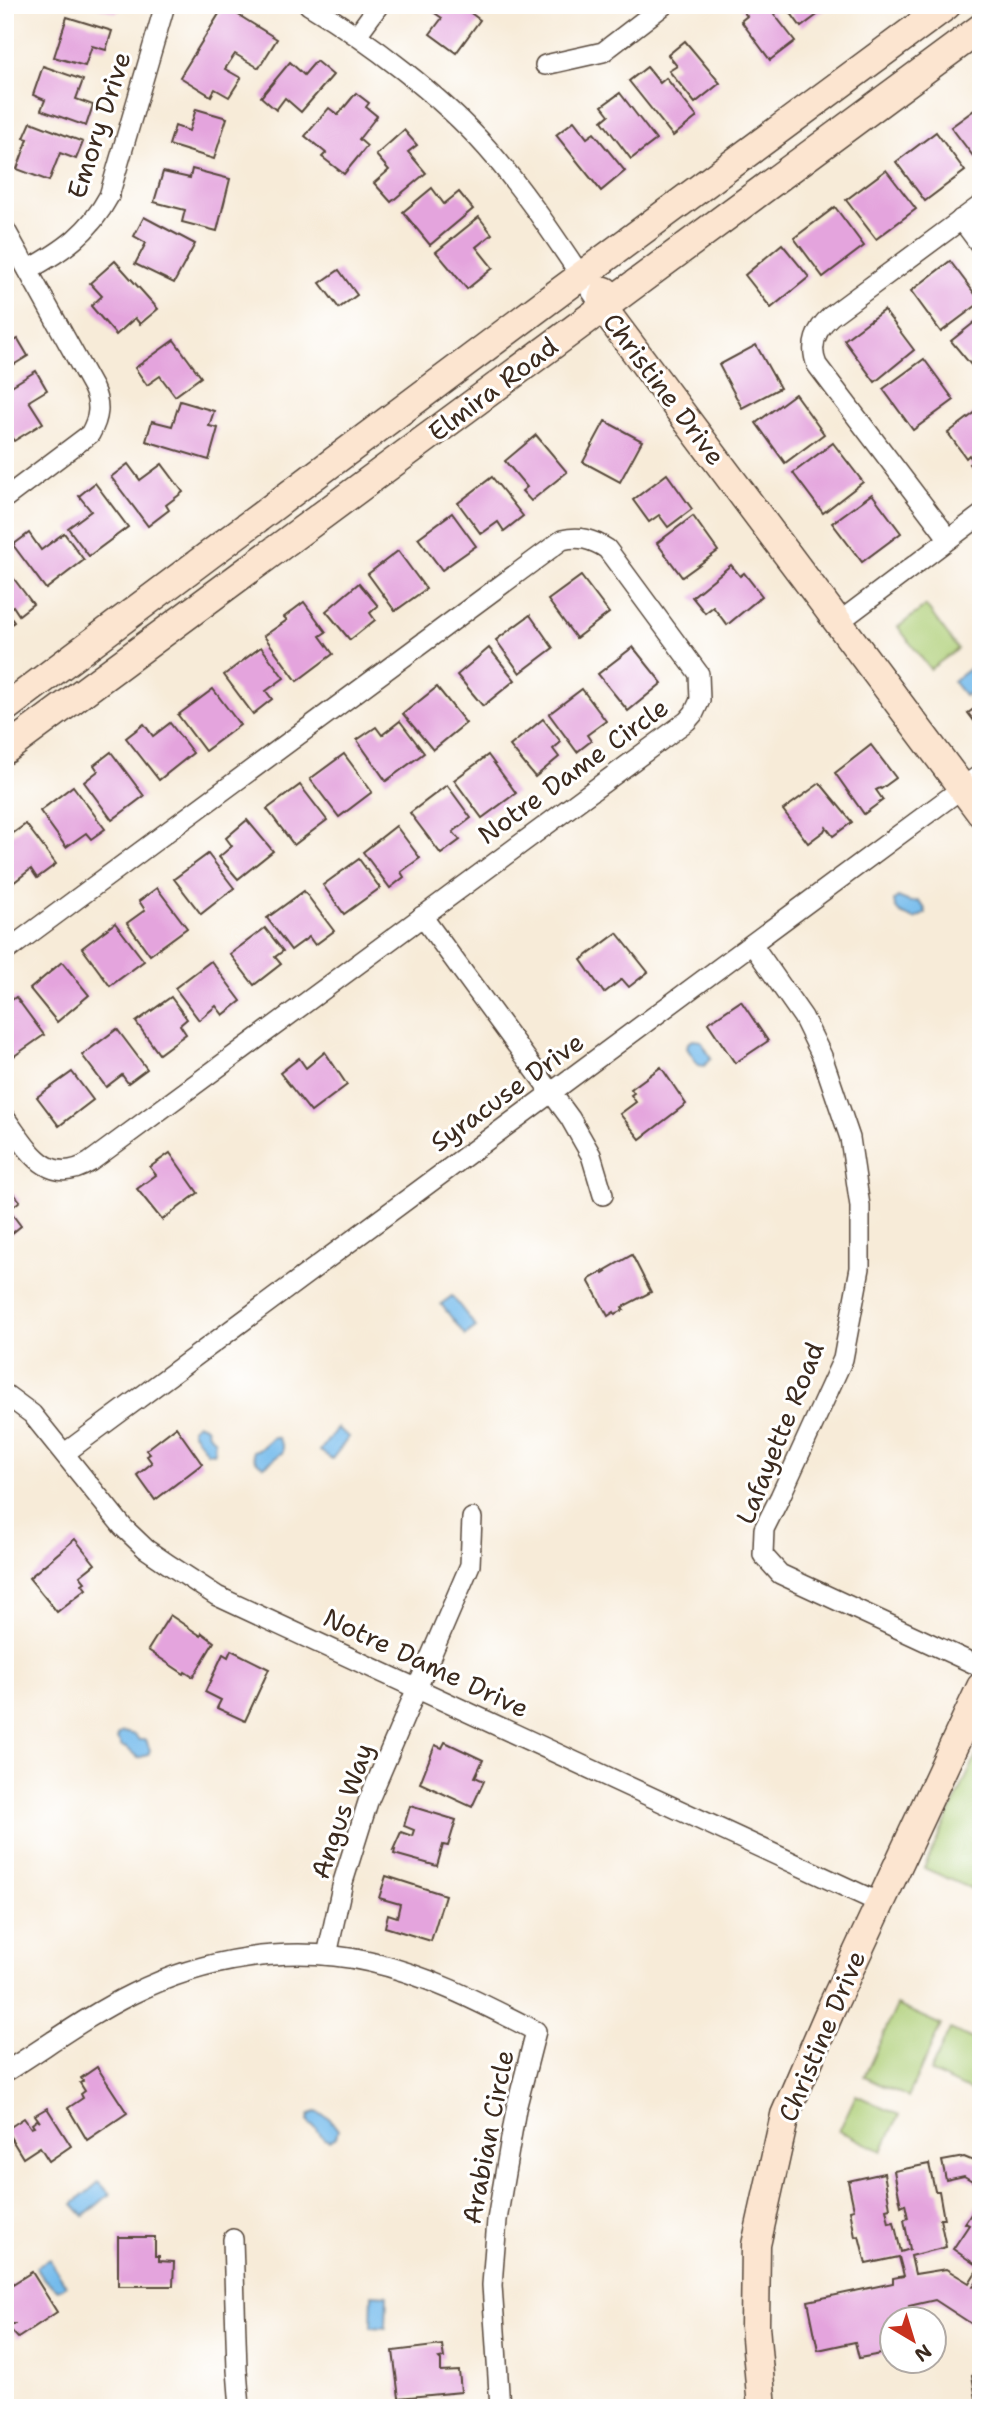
<svg xmlns="http://www.w3.org/2000/svg" width="986" height="2413" font-family="'Shantell Sans',sans-serif">
<rect width="100%" height="100%" fill="#fff"/>
<filter id="ink" filterUnits="userSpaceOnUse"><feTurbulence type="fractalNoise" baseFrequency=".0143" numOctaves="2"/><feDisplacementMap in="SourceGraphic" scale="14" xChannelSelector="R" yChannelSelector="G"/><feConvolveMatrix kernelMatrix="1 2 1 2 8 2 1 2 1" color-interpolation-filters="sRGB"/></filter>
<filter id="wash" filterUnits="userSpaceOnUse"><feTurbulence type="fractalNoise" baseFrequency=".00686" numOctaves="4" result="noise"/><feDisplacementMap in="SourceGraphic" scale="28" xChannelSelector="R" yChannelSelector="G"/><feGaussianBlur stdDeviation="1.57" result="paint"/><feColorMatrix in="noise" values="0 0 0 0 0 0 0 0 0 0 0 0 0 0 0 0 0 1.4 0 .05"/><feComposite in="paint" operator="in"/></filter>
<g filter="url(#wash)">
<rect width="100%" height="100%" fill="#f7ebd8"/>
<g fill="#aecf77" stroke="#747c4a" stroke-width="2">
<polygon points="926,606 958,649 930,669 898,627"/>
<polygon points="981,1746 981,1893 924,1868"/>
<polygon points="897,2005 941,2025 908,2097 864,2077"/>
<polygon points="950,2029 981,2043 981,2096 930,2072"/>
<polygon points="856,2095 899,2115 882,2151 839,2131"/>
</g>
<g fill="#74bbec" stroke="#587285" stroke-width="2">
<polygon points="981,660 981,683 965,696 953,681"/>
<path d="M898 897 910 902 918 901 924 907 926 913 915 919C904 915 894 913 894 900Z"/>
<polygon points="693,1040 701,1041 711,1058 704,1066 698,1065 687,1048 688,1043"/>
<polygon points="452,1296 476,1327 465,1335 441,1304"/>
<polygon points="197,1423 206,1427 208,1434 215,1440 214,1453 207,1452 193,1433 192,1428"/>
<polygon points="337,1428 349,1437 332,1459 320,1451"/>
<path d="M273 1437 278 1438 283 1446V1452L264 1466C257 1463 253 1458 253 1451L260 1449Z"/>
<polygon points="123,1732 135,1735 139,1740 146,1740 150,1750 148,1755 138,1758 127,1748 122,1747 117,1739 119,1734"/>
<polygon points="316,2112 329,2118 338,2130 336,2137 330,2141 324,2139 316,2128 310,2125 308,2120 310,2114"/>
<polygon points="99,2182 110,2194 84,2216 73,2204"/>
<polygon points="49,2259 66,2285 58,2290 43,2278 36,2267"/>
<polygon points="372,2294 387,2295 386,2328 371,2327"/>
</g>
<g id="blocks">
<g fill="#e4a4dd">
<polygon points="91,5 119,5 117,13"/>
<polygon points="432,5 460,5 480,20 456,53 430,34 442,18 429,9"/>
<polygon points="738,5 767,5 795,41 770,60 741,21 747,16"/>
<polygon points="785,5 826,5 828,7 801,27"/>
<polygon points="224,6 277,39 259,68 235,54 225,69 241,78 229,97 215,89 211,96 180,77"/>
<polygon points="67,17 112,31 106,50 92,46 85,66 54,57"/>
<polygon points="685,41 720,83 695,103 669,71 677,66 668,55"/>
<polygon points="316,61 333,75 301,112 285,98 276,110 261,97 290,62 304,75"/>
<polygon points="43,66 83,80 76,99 93,105 86,126 41,110 45,100 33,95"/>
<polygon points="647,67 660,83 666,78 697,117 673,136 629,81"/>
<polygon points="356,93 369,103 366,107 377,116 359,139 367,146 344,174 322,157 326,153 305,136 329,108 338,115"/>
<polygon points="620,93 656,140 631,159 602,121 609,115 602,106"/>
<polygon points="981,105 981,157 976,160 951,127"/>
<polygon points="196,109 227,118 214,159 169,145 175,126 189,131"/>
<polygon points="574,121 587,138 594,133 625,171 601,191 556,135"/>
<polygon points="31,122 83,142 76,159 60,153 49,181 17,169 28,139 24,138"/>
<polygon points="404,130 417,145 408,152 426,173 391,202 374,183 389,170 376,155"/>
<polygon points="936,132 965,171 925,201 896,162"/>
<polygon points="192,169 230,179 217,231 182,222 185,210 154,202 163,172 190,178"/>
<polygon points="886,170 916,209 876,239 846,200"/>
<polygon points="432,188 444,204 459,192 473,209 430,245 403,212"/>
<polygon points="835,207 864,246 823,277 794,238"/>
<polygon points="144,217 195,244 174,283 135,264 146,243 134,236"/>
<polygon points="479,217 492,234 476,247 493,268 467,289 436,252"/>
<polygon points="782,244 809,277 771,308 745,275"/>
<polygon points="115,261 158,309 140,324 135,318 116,335 91,306 102,296 90,283"/>
<polygon points="950,261 981,302 941,332 911,291"/>
<polygon points="339,270 357,295 339,308 320,283"/>
<polygon points="884,310 914,350 875,382 844,340"/>
<polygon points="981,317 981,377 951,341"/>
<polygon points="18,339 28,356 5,370 5,347"/>
<polygon points="174,340 201,377 175,396 160,376 147,385 135,368"/>
<polygon points="756,345 780,388 742,408 719,365"/>
<polygon points="924,359 954,400 913,430 883,389"/>
<polygon points="36,371 47,390 29,401 43,423 14,441 5,428 5,390"/>
<polygon points="795,394 824,434 785,463 756,423"/>
<polygon points="180,401 214,411 209,426 218,428 209,460 146,441 152,421 172,426"/>
<polygon points="981,408 981,473 978,475 969,464 973,461 969,455 966,458 948,433"/>
<polygon points="605,421 642,441 620,482 583,462"/>
<polygon points="536,435 567,472 531,501 522,491 527,487 505,461"/>
<polygon points="833,443 863,482 823,513 793,473"/>
<polygon points="128,464 140,480 162,464 183,492 166,505 169,510 148,526 111,477"/>
<polygon points="667,474 692,509 668,527 659,515 649,522 633,500"/>
<polygon points="492,477 523,516 504,531 498,522 481,534 458,503"/>
<polygon points="95,483 128,527 89,556 68,528 91,511 79,496"/>
<polygon points="872,494 901,533 862,562 832,523"/>
<polygon points="452,513 476,546 442,570 418,538"/>
<polygon points="693,516 718,551 682,577 657,543"/>
<polygon points="29,533 41,550 64,533 84,560 46,589 13,545"/>
<polygon points="398,551 426,589 395,611 368,574"/>
<polygon points="731,565 740,576 744,573 762,596 727,625 713,607 705,613 692,597"/>
<polygon points="5,567 33,604 19,615 13,606 6,611 14,622 5,629"/>
<polygon points="581,576 609,613 576,638 548,600"/>
<polygon points="359,583 378,606 370,613 375,620 350,640 326,611"/>
<polygon points="304,602 326,632 320,636 333,654 297,681 264,636 287,620 284,617"/>
<polygon points="530,615 553,648 520,673 496,640"/>
<polygon points="261,647 284,678 266,691 272,699 253,714 224,675"/>
<polygon points="633,647 662,683 628,711 598,674"/>
<polygon points="489,648 515,680 483,706 457,675"/>
<polygon points="437,687 466,723 433,750 403,714"/>
<polygon points="213,689 240,725 205,751 178,715"/>
<polygon points="582,689 606,721 587,735 591,741 577,752 549,714"/>
<polygon points="981,704 981,730 968,713"/>
<polygon points="543,719 561,742 553,749 559,757 535,777 510,746"/>
<polygon points="400,721 424,753 386,781 357,740 376,727 382,735"/>
<polygon points="170,723 193,753 159,780 126,738 144,724 153,736"/>
<polygon points="871,745 896,778 881,789 880,788 876,790 883,800 864,814 835,773"/>
<polygon points="111,752 144,796 112,820 84,782 98,771 94,765"/>
<polygon points="344,754 372,792 339,817 310,779"/>
<polygon points="488,755 516,793 482,818 454,780"/>
<polygon points="820,783 852,822 833,836 826,827 824,831 808,843 783,810"/>
<polygon points="300,785 327,820 294,845 267,809"/>
<polygon points="447,785 471,818 453,832 460,840 441,854 410,813"/>
<polygon points="73,786 105,829 91,839 86,833 66,847 40,811"/>
<polygon points="247,820 273,851 238,879 219,857 232,846 226,838"/>
<polygon points="26,824 56,864 37,878 31,869 13,883 5,872 5,839"/>
<polygon points="396,826 420,858 401,872 404,877 390,888 363,852"/>
<polygon points="208,854 234,888 201,914 174,879"/>
<polygon points="359,859 380,888 344,914 323,885"/>
<polygon points="157,888 187,928 150,955 127,923 145,910 139,901"/>
<polygon points="304,891 334,931 315,945 309,937 291,950 267,918"/>
<polygon points="115,923 144,961 110,986 82,948"/>
<polygon points="265,928 283,951 275,957 281,964 254,985 230,954"/>
<polygon points="617,933 648,972 629,987 622,979 604,993 581,960"/>
<polygon points="211,961 241,1001 223,1015 216,1006 199,1020 175,988"/>
<polygon points="62,962 89,995 57,1022 30,989"/>
<polygon points="16,997 44,1035 10,1059 5,1053 5,1005"/>
<polygon points="171,997 187,1019 180,1025 186,1034 159,1054 136,1022"/>
<polygon points="741,1001 768,1041 735,1063 708,1023"/>
<polygon points="117,1029 147,1069 128,1083 122,1075 106,1087 82,1055"/>
<polygon points="325,1052 347,1085 311,1112 280,1073 299,1058 306,1068"/>
<polygon points="661,1067 686,1104 640,1139 620,1114 636,1102 631,1095 634,1093 631,1089"/>
<polygon points="72,1072 93,1100 59,1126 37,1097"/>
<polygon points="170,1153 198,1193 162,1220 137,1189 156,1175 150,1167"/>
<polygon points="5,1184 20,1201 9,1210 21,1226 5,1239"/>
<polygon points="632,1255 651,1292 622,1307 624,1310 615,1314 614,1312 608,1316 589,1282 590,1279 602,1272 603,1274 606,1272 604,1271"/>
<polygon points="176,1427 202,1464 155,1500 137,1475 152,1463 147,1456 150,1454 146,1450"/>
<polygon points="75,1539 95,1564 80,1576 85,1582 82,1584 86,1589 57,1612 29,1578"/>
<polygon points="170,1615 201,1636 202,1633 214,1642 193,1677 185,1672 184,1674 148,1650"/>
<polygon points="231,1650 269,1669 245,1721 217,1708 221,1700 205,1692 223,1654 228,1657"/>
<polygon points="445,1742 483,1760 475,1777 484,1781 472,1807 420,1783 435,1745 442,1748"/>
<polygon points="410,1806 456,1820 448,1846 443,1845 437,1866 394,1854 395,1850 393,1850 401,1832 412,1836 414,1830 404,1826"/>
<polygon points="386,1876 445,1895 431,1941 385,1927 388,1914 397,1917 400,1904 379,1898"/>
<polygon points="97,2067 127,2113 87,2140 68,2108 83,2098 81,2094 85,2091 80,2083 83,2081 81,2078"/>
<polygon points="47,2108 71,2146 49,2161 40,2147 23,2158 6,2130 24,2118 31,2128 34,2127 32,2124 37,2120 40,2122 35,2115"/>
<polygon points="964,2157 981,2164 981,2182 979,2185 964,2176 946,2180 942,2161"/>
<polygon points="929,2164 935,2191 939,2191 944,2219 940,2219 946,2247 911,2256 915,2274 946,2269 969,2283 979,2267 953,2249 969,2225 965,2223 981,2199 981,2275 973,2286 981,2291 981,2330 935,2300 909,2306 912,2318 892,2318 892,2352 859,2358 855,2342 818,2350 808,2301 893,2283 893,2278 904,2276 899,2257 866,2264 859,2236 855,2237 850,2210 854,2209 848,2181 884,2173 890,2208 886,2209 889,2223 894,2222 901,2252 910,2249 904,2220 908,2218 905,2204 901,2206 894,2171"/>
<polygon points="118,2237 155,2237 155,2256 159,2256 159,2261 174,2262 173,2286 118,2286"/>
<polygon points="32,2272 57,2312 18,2338 9,2328 14,2324 11,2324 7,2317 9,2315 8,2313 5,2314 5,2289"/>
<polygon points="442,2345 444,2358 439,2359 441,2361 441,2372 459,2371 461,2392 399,2398 393,2351"/>
<polygon points="981,2373 981,2404 977,2405 972,2375"/>
</g>
</g>
</g>
<g filter="url(#ink)">
<use href="#blocks" fill-opacity="0" stroke="#57473a" stroke-width="2"/>
<g fill="none" stroke-linecap="round" stroke-linejoin="round">
<g stroke="#57473a" stroke-width="22">
<g id="street">
<path d="M309 5C369 41 440 95 487 148 530 197 565 253 602 307"/>
<polyline points="357,35 379,5"/>
<polyline points="545,65 603,52 664,5"/>
<polyline points="961,219 981,246"/>
<path d="M5 229 93 388C101 405 99 418 90 434L5 498"/>
<path d="M28 270C64 250 89 233 109 196L165 5"/>
<path d="M949 539 817 365C809 346 816 329 831 316L981 205"/>
<polyline points="839,622 981,515"/>
<polyline points="422,916 570,1118 591,1155 603,1195"/>
<polyline points="752,944 803,1017 822,1056 850,1138 860,1206 860,1268 843,1359 780,1497 764,1529 763,1555 780,1574 981,1667"/>
<path d="M5 952 562 540C579 536 592 539 607 549L699 674 700 700 694 713 687 721 90 1162C47 1189 27 1147 5 1118"/>
<polyline points="5,1394 32,1414 123,1527 146,1549 168,1564 217,1596 880,1903"/>
<polyline points="65,1453 981,774"/>
<polyline points="327,1955 343,1882 368,1802 470,1565 472,1518"/>
<path d="M5 2072C47 2046 87 2016 132 1994 204 1958 290 1944 370 1962 428 1975 483 2004 536 2031L516 2109 497 2220 492 2285 500 2408"/>
<polyline points="233,2239 237,2370 240,2408"/>
</g>
</g>
<g stroke="#57473a" stroke-width="31">
<g id="secondary">
<polyline points="605,291 602,298 602,307 981,813"/>
<polyline points="5,708 550,299 947,5"/>
<polyline points="5,750 981,28"/>
<polyline points="762,2408 755,2326 756,2245 785,2115 830,2011 981,1687"/>
</g>
</g>
<use href="#street" stroke="#fff" stroke-width="19"/>
<use href="#secondary" stroke="#fce5d0" stroke-width="28"/>
</g>
</g>
<g text-anchor="middle" stroke-width="6" stroke-linejoin="round" paint-order="stroke">
<g font-size="26" fill="#3b2a1e" stroke="#fff">
<text transform="translate(99 125) rotate(-72)" y="9">Emory Drive</text>
<text transform="translate(493 389) rotate(-37)" y="9">Elmira Road</text>
<text transform="translate(664 389) rotate(53)" y="9">Christine Drive</text>
<text transform="translate(573 771) rotate(-36)" y="9">Notre Dame Circle</text>
<text transform="translate(507 1092) rotate(-36)" y="9">Syracuse Drive</text>
<text transform="translate(780 1433) rotate(-68)" y="9">Lafayette Road</text>
<text transform="translate(426 1663) rotate(25)" y="9">Notre Dame Drive</text>
<text transform="translate(342 1811) rotate(-71)" y="9">Angus Way</text>
<text transform="translate(822 2036) rotate(-67)" y="9">Christine Drive</text>
<text transform="translate(488 2137) rotate(-79)" y="9">Arabian Circle</text>
</g>
</g>
<rect width="986" height="2413" fill="none" stroke="#fff" stroke-width="28"/>
<g transform="translate(913 2340) rotate(142)"><circle r="33" fill="#ffffff" stroke="#b1aaa5" stroke-width="2"/>
<path d="M0-5L12 26L0 18L-12 26Z" fill="#c8321e"/>
<text y="-10" font-size="19" font-weight="bold" text-anchor="middle" fill="#3b2a1e">N</text>
</g>
</svg>
